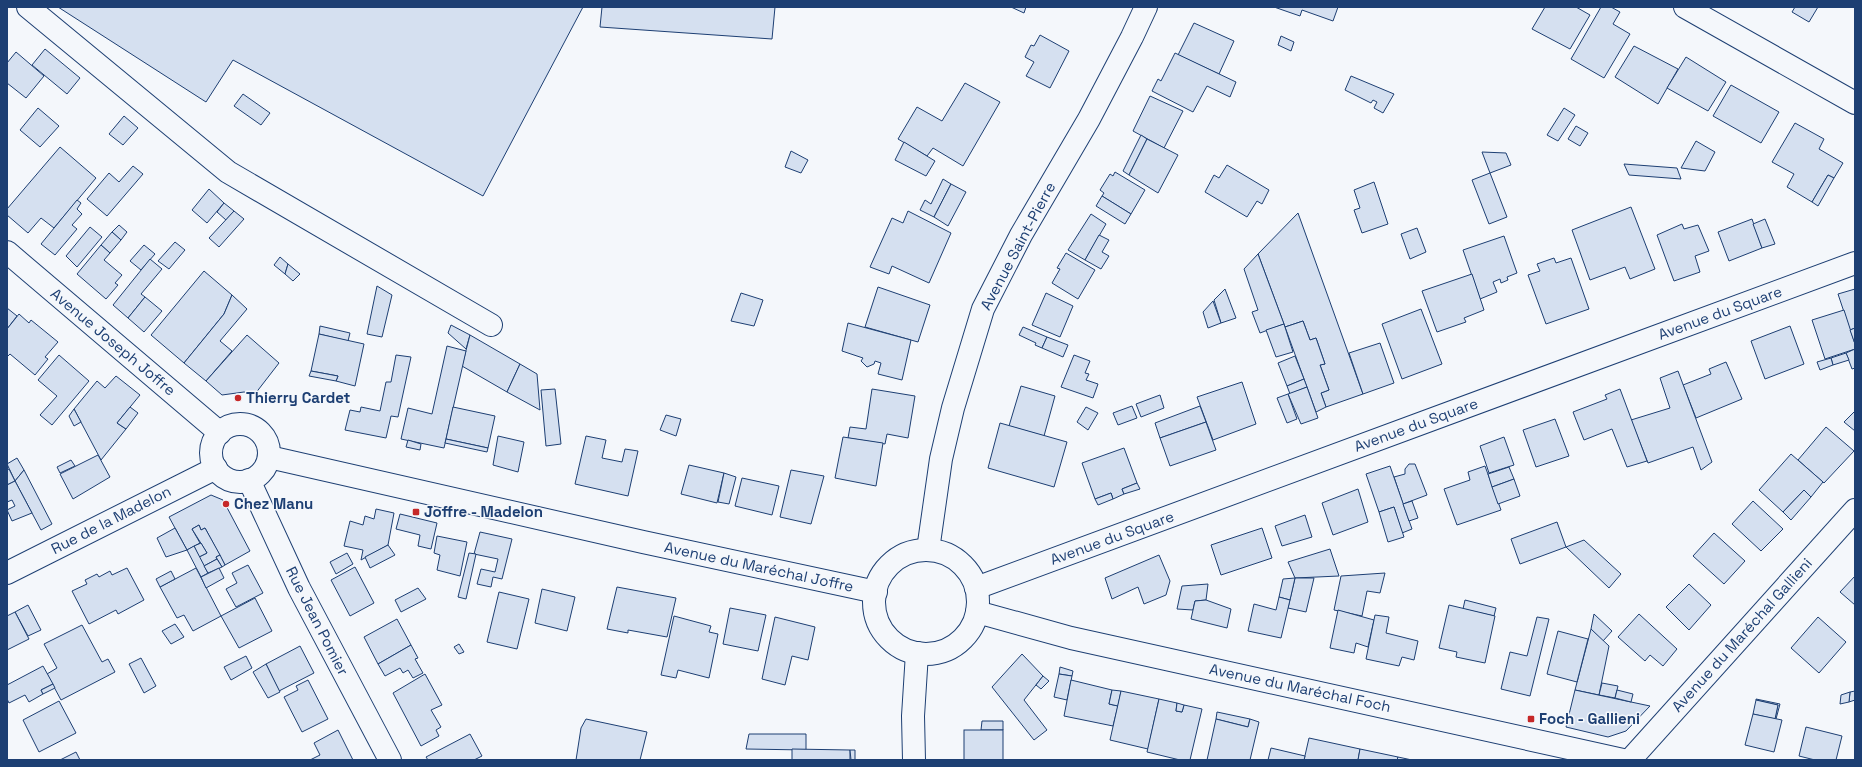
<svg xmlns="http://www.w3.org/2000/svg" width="1862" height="767" font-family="'Space Grotesk',sans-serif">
<rect width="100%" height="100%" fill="#f4f7fb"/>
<g fill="#d5e0f0" stroke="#1d3f73">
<polygon points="58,7 583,7 483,196 233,60 206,102"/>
<polygon points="602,7 775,7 772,39 600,27"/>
<polygon points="1011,7 1026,7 1024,13"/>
<polygon points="1274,7 1338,7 1333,21 1302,10 1300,16"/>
<polygon points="1545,7 1576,7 1590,15 1570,49 1532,29"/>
<polygon points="1601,7 1611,7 1620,12 1613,24 1630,34 1604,78 1571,59"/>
<polygon points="1795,7 1818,7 1809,22 1792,12"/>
<polygon points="1194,23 1234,41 1219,74 1178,55"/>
<polygon points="1040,35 1069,51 1050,88 1026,76 1034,62 1025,57 1031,45 1034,46"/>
<polygon points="1281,36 1294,42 1291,51 1278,45"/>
<polygon points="1634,46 1678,69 1658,104 1615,77"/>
<polygon points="45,49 80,78 67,94 32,65"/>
<polygon points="16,52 44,76 26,98 7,83 7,63"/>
<polygon points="1175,53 1236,82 1230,97 1207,86 1193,112 1152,91 1158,79 1161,81"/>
<polygon points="1686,57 1726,82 1708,111 1667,88"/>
<polygon points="1351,76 1394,94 1383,113 1374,108 1377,102 1373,100 1371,103 1345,90"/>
<polygon points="965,83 1000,102 963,166 933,148 927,156 898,139 917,107 942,121"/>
<polygon points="1731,85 1779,112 1761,143 1713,116"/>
<polygon points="243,94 270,113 261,125 234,106"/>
<polygon points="1150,96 1183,111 1164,148 1133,131"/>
<polygon points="38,108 59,126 40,147 20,130"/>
<polygon points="1564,108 1575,115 1558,141 1547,135"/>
<polygon points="124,116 138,128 123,145 109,134"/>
<polygon points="1795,123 1824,139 1819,149 1843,163 1834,178 1828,175 1812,202 1787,187 1794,174 1772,162"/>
<polygon points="1576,126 1588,133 1580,146 1568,139"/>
<polygon points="1141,135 1147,139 1129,175 1123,171"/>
<polygon points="1147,139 1178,155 1158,193 1129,175"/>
<polygon points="1696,141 1715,152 1705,171 1681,168"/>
<polygon points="904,142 935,161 926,176 895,160"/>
<polygon points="60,147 96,178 54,228 41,218 28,233 7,215 7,209"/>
<polygon points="791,151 808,160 801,173 785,167"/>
<polygon points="1482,152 1506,153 1511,165 1490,173"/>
<polygon points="1624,164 1677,168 1681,179 1629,175"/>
<polygon points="1227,165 1269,190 1262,204 1257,201 1247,217 1205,192 1214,175 1219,178"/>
<polygon points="133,166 143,174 107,216 87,199 109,173 119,182"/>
<polygon points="1115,172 1145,190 1131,214 1102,196 1104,193 1100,190 1110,174 1113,176"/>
<polygon points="1490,173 1507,217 1489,224 1472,180"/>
<polygon points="1828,175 1834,178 1818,206 1812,202"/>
<polygon points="943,179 951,184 934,217 920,210 925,200 931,204"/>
<polygon points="1374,182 1388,224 1362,233 1354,210 1360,208 1354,190"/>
<polygon points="951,184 966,192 948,226 934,217"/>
<polygon points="209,189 224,203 207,223 192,210"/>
<polygon points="1102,196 1131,214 1125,224 1096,206"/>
<polygon points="77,200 81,203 77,209 82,214 72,225 77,229 55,255 41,244"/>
<polygon points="224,203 234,211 226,220 217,212"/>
<polygon points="1631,207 1655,269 1630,279 1625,267 1590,280 1572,230"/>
<polygon points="234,211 244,219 219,247 209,238"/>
<polygon points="908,211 951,233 929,283 892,266 889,274 870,267 892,218 903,223"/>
<polygon points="1298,213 1363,394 1326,407 1321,393 1329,390 1320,365 1325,364 1316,338 1310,340 1303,321 1285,327 1258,254"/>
<polygon points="1091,214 1106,224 1085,260 1068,250"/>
<polygon points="1752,219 1762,248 1729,261 1718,232"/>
<polygon points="1765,219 1775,244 1762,248 1753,224"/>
<polygon points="1682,224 1684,229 1698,225 1709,251 1695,256 1700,272 1674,281 1657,235"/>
<polygon points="119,225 127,232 121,240 112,232"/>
<polygon points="90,227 102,237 77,267 66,256"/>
<polygon points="1417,228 1426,252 1410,259 1401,234"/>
<polygon points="112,232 121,240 110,253 101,245"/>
<polygon points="1099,235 1109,240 1102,252 1109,256 1101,269 1085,260"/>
<polygon points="1504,236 1517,273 1507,277 1508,280 1501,283 1500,279 1493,282 1497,292 1480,299 1463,250"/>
<polygon points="175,242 185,250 169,269 158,261"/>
<polygon points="101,245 110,253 104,260 122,275 115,283 118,285 106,299 77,274"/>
<polygon points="144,245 155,254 141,270 130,261"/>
<polygon points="1066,253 1095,270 1078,299 1052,283 1060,269 1057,268"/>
<polygon points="1258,254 1284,324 1260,333 1252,312 1258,310 1244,269"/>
<polygon points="280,257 288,264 285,274 274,265"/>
<polygon points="1554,258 1556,263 1571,258 1589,309 1546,324 1528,275 1540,271 1537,264"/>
<polygon points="150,259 162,269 141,294 145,297 128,318 113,305"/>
<polygon points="288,264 300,274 293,281 285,274"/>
<polygon points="204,271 232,295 224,314 184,363 151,335"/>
<polygon points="1472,274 1484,310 1464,318 1466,322 1437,332 1422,291"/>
<polygon points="377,286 392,295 382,337 367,334"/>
<polygon points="878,287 930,305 918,342 865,327"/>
<polygon points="1225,289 1236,318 1221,323 1214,300"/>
<polygon points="1855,289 1855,328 1850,330 1838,294"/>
<polygon points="741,293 763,300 754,326 731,321"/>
<polygon points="1046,293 1073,306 1060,337 1032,325"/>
<polygon points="232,295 247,309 220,341 232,351 206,381 184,363 224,314"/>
<polygon points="145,297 162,311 144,332 128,318"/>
<polygon points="1213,301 1221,323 1208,328 1203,312"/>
<polygon points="7,308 17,316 7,329"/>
<polygon points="1421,309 1442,364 1402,379 1382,324"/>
<polygon points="1844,310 1855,344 1855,349 1825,359 1812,320"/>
<polygon points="19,314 29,323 31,320 58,342 45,357 48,359 35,375 10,354 7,357 7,329"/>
<polygon points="1303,321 1310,340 1316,338 1325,364 1320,365 1329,390 1321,393 1326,407 1316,412 1285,327"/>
<polygon points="848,323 911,340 902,380 878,374 881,363 875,361 874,364 867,367 861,361 863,358 842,351"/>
<polygon points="1284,324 1293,352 1276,357 1266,330"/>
<polygon points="451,325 470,335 466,349 448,333"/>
<polygon points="320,326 350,333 348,341 319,334"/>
<polygon points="1790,326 1804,364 1765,379 1751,341"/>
<polygon points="1023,327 1047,337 1042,348 1035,345 1036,343 1019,335"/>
<polygon points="1855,328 1855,344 1850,330"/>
<polygon points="319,334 364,344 355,386 336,381 338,376 311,371"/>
<polygon points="247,335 279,363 255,394 244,392 222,395 206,381"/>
<polygon points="470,335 520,364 507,392 462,366"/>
<polygon points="1047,337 1068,345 1063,357 1042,348"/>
<polygon points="1380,343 1394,383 1363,394 1349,353"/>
<polygon points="447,346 466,351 444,448 401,439 408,408 432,414"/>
<polygon points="1855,349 1855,368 1852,369 1846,353"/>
<polygon points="1846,353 1849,360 1833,365 1831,358"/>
<polygon points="59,355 89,381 52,425 40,415 57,396 38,380"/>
<polygon points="396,355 411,357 398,417 391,416 386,438 345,430 350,410 360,412 361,407 380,411 386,382 391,382"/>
<polygon points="1074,355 1090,361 1085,373 1089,374 1086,380 1098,384 1093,398 1061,387"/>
<polygon points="1295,356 1304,379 1287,386 1278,363"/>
<polygon points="1831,358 1833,365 1820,370 1817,362"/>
<polygon points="1726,362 1742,399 1696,418 1683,385 1711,374 1709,369"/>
<polygon points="520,364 537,374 540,410 507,392"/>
<polygon points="311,371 338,376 336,381 309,376"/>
<polygon points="1678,371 1712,462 1701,470 1693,447 1648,463 1631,420 1670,408 1660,378"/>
<polygon points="116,376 140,395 117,423 126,429 101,460 74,409 97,381 105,388"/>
<polygon points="1304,379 1307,387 1290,394 1287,386"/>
<polygon points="1242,382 1256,424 1213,440 1197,397"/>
<polygon points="1021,386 1055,396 1044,436 1009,426"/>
<polygon points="1307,387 1318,418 1301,424 1288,394"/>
<polygon points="555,389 561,444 546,446 541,390"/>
<polygon points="872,389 915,396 908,438 887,434 885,444 848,438 850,427 866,429"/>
<polygon points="1620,389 1647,461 1627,467 1612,429 1584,440 1573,412 1607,399 1605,395"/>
<polygon points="1288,394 1297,419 1287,423 1277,398"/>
<polygon points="1160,395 1164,408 1141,417 1136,404"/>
<polygon points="1132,406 1137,418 1118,425 1113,413"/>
<polygon points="1200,406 1206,422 1160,438 1155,423"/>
<polygon points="130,407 138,413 126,429 117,423"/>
<polygon points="453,407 495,416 488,448 446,439"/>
<polygon points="1086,407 1098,413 1088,430 1077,422"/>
<polygon points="74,409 81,422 74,426 69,416"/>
<polygon points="1855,411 1855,431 1844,422"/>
<polygon points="666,415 681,419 676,436 660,430"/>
<polygon points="1555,419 1569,456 1536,467 1523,430"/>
<polygon points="1206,422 1216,450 1170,466 1160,438"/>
<polygon points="1000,423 1067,442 1054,487 988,468"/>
<polygon points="1826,427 1854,451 1824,483 1798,460"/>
<polygon points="498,436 524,442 518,472 493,465"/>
<polygon points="586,436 606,440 602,458 622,462 625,449 638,451 628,496 575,484"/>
<polygon points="843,437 883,443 876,486 835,478"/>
<polygon points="1504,437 1514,465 1489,473 1480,446"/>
<polygon points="446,439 488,448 487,452 445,443"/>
<polygon points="408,440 421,444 420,450 406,447"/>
<polygon points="1124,448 1137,483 1122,489 1124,494 1113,499 1111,493 1095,499 1082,463"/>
<polygon points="1791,454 1823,482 1811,497 1804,490 1783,512 1759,490"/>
<polygon points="98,455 110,477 73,499 60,474"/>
<polygon points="17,458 24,470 15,481 7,464"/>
<polygon points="71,460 75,466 60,473 57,467"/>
<polygon points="1409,464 1415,464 1427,495 1403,504 1394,477 1405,474 1405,469"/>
<polygon points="689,465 724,473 717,503 681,494"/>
<polygon points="1390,466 1412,529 1402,533 1394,507 1379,512 1366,474"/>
<polygon points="1485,466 1501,510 1457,525 1444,489 1470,480 1468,472"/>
<polygon points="1509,467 1514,479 1492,487 1488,474"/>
<polygon points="9,469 15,481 7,485 7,470"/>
<polygon points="24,470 52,524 41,530 15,481"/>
<polygon points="791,470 824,476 811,524 780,517"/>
<polygon points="724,473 736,477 729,504 718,502"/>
<polygon points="742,478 779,486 772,515 735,506"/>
<polygon points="1514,479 1520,496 1498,504 1492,487"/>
<polygon points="15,481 32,513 12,521 7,510 15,506 12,500 7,502 7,485"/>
<polygon points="1137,483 1140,489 1124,494 1122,489"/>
<polygon points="1358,489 1368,522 1333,535 1322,503"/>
<polygon points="1804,490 1811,497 1791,520 1783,512"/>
<polygon points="1111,493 1113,499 1098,505 1095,499"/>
<polygon points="211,495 223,500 250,551 225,565 205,528 201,530 199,525 192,529 200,543 187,550 169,517"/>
<polygon points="1412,501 1418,518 1409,521 1403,504"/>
<polygon points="1753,501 1783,529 1761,551 1732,524"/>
<polygon points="1394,507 1404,537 1388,542 1379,512"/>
<polygon points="376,509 394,513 388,545 361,560 363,550 344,546 350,521 363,525 365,516 374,519"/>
<polygon points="400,514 437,523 431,549 418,546 420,535 396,529"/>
<polygon points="1305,515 1312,537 1282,546 1275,526"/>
<polygon points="1557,522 1566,547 1520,564 1511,539"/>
<polygon points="199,525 201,530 205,528 220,555 216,557 217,559 204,566 199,557 207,553 192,529"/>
<polygon points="175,528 187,550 166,557 157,538"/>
<polygon points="1262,528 1272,558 1221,575 1211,545"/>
<polygon points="480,532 512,539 502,579 493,577 491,587 477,584 481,569 495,572 498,559 474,554"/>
<polygon points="1714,533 1745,561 1724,584 1693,556"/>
<polygon points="437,536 467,542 460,576 437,570 440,555 434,553"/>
<polygon points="1584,540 1621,574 1609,588 1566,547"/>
<polygon points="201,543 207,553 199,557 194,546"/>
<polygon points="388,545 395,555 370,568 365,557"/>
<polygon points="194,546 208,573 201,577 187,550"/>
<polygon points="1330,549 1339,576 1295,578 1288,562"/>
<polygon points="347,553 353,564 336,574 330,562"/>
<polygon points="469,553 476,554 466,599 458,597"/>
<polygon points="220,555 225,565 222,567 216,557"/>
<polygon points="1159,555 1170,581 1166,595 1144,604 1138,587 1112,599 1105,578"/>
<polygon points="217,559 222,567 208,573 204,566"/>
<polygon points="248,565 263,593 236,607 226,589 237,583 232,573"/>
<polygon points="355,567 374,603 350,616 331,580"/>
<polygon points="127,568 144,600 118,614 116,610 89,624 72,591 87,584 85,580 97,574 99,577 110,571 112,575"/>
<polygon points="196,568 221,616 193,631 184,615 177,618 160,587"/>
<polygon points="219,568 224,578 206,588 201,577"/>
<polygon points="171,571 175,579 160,587 156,579"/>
<polygon points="1385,573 1380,593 1367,591 1362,616 1334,610 1341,576"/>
<polygon points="1855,576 1855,605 1840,592"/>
<polygon points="1295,578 1314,578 1306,612 1288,608"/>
<polygon points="1295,578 1290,600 1279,597 1283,579"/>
<polygon points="1208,584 1206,600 1195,601 1193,610 1177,609 1182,586"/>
<polygon points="1689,584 1711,605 1689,630 1666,607"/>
<polygon points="617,587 676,598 667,637 628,630 628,633 607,629"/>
<polygon points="418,588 426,599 401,612 395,600"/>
<polygon points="542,589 575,597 567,631 535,623"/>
<polygon points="499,592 529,599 517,649 487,642"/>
<polygon points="1279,597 1290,600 1281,638 1248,631 1254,604 1276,610"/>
<polygon points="255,598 272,631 239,648 221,616"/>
<polygon points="1206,600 1231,609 1227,628 1191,619 1195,601"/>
<polygon points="1465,600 1496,608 1494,616 1463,609"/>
<polygon points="28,605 41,630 28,636 15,612"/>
<polygon points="1449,605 1495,616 1485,663 1456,657 1457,652 1439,648"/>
<polygon points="730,608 766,615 758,651 723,644"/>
<polygon points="1338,610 1374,620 1368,647 1356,643 1354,653 1330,648"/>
<polygon points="15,612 29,639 7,650 7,616"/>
<polygon points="1594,614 1612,631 1603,641 1591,629"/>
<polygon points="1639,614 1677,649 1663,666 1650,655 1645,661 1618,637"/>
<polygon points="1375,615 1389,617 1386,633 1418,641 1414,660 1402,657 1399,666 1366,659"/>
<polygon points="674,616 711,626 709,632 718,634 709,678 678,670 676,678 661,675"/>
<polygon points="775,617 815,627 808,660 792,656 785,685 762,679"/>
<polygon points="1537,617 1549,619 1530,696 1501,689 1510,652 1527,656"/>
<polygon points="1818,617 1846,642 1819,673 1791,648"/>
<polygon points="397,619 411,645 378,664 364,637"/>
<polygon points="175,624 184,637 171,644 162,631"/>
<polygon points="82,625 102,662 108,659 115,672 61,700 47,674 57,668 44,644"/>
<polygon points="1591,629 1609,646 1599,695 1575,690"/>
<polygon points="1558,631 1588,639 1577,682 1547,674"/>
<polygon points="459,644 464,652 459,654 454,647"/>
<polygon points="411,645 418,658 415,659 423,673 413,678 408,670 403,673 400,668 385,676 378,664"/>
<polygon points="300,646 314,673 279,691 266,664"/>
<polygon points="1022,654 1043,676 1024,700 1047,730 1034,740 992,687"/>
<polygon points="246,656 252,668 231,680 224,667"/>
<polygon points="141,658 156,686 144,693 129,664"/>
<polygon points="266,664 280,692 268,698 253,672"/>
<polygon points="43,666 53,684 41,690 43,694 29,702 25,695 9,703 7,699 7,685"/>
<polygon points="1060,667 1073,671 1072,676 1059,674"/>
<polygon points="425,674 442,705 431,710 441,727 436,730 439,736 421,746 393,693"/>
<polygon points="1059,674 1072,676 1067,700 1054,697"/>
<polygon points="1043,676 1049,681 1041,689 1036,685"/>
<polygon points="308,680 328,719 302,732 284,697 298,690 296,686"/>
<polygon points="1071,680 1112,690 1109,704 1118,706 1113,726 1064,716"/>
<polygon points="1602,683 1618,686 1615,698 1599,695"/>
<polygon points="53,684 55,688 43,694 41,690"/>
<polygon points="1112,690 1121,691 1118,706 1109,704"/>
<polygon points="1575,690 1631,702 1650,706 1626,731 1608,737 1566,727"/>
<polygon points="1617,690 1633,694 1631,702 1615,698"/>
<polygon points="1121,691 1159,699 1148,749 1110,740"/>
<polygon points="1855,691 1855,700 1849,702 1850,692"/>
<polygon points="1850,692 1849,702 1840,704 1841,695"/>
<polygon points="1159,699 1177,703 1176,711 1182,712 1184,705 1202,709 1190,760 1180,760 1147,752"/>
<polygon points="1756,699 1780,704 1776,719 1775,719 1778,705 1756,700"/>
<polygon points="1756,700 1778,705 1775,719 1753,714"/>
<polygon points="59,701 76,733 39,752 23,720"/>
<polygon points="1177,703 1184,705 1182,712 1176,711"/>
<polygon points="1217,712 1250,719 1248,727 1216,719"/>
<polygon points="1753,714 1782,720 1774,752 1745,745"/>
<polygon points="586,719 647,732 640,760 576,760 581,728"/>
<polygon points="1216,719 1248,727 1250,719 1259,722 1250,760 1207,760"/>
<polygon points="982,721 1003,721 1003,730 981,730"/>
<polygon points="1806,727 1842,736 1836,760 1815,760 1799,756"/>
<polygon points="338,730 353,760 310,760 320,755 314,743"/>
<rect x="964" y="730" width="39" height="30"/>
<polygon points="470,734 482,756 474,760 428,760 426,757"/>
<polygon points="749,734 806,734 806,750 746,749"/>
<polygon points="1309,738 1360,749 1358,760 1304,760"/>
<polygon points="1271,748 1305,756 1304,760 1268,760"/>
<polygon points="792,749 850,750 850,760 792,760"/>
<polygon points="1360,749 1398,757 1397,760 1358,760"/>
<polygon points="850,750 855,750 855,760 851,760"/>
<polygon points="76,752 80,760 60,760"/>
<polygon points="1398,757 1412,760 1397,760"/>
</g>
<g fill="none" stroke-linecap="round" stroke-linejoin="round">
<g stroke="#1d3f73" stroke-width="24">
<g id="minor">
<polyline points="28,7 228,172 491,325"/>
<polyline points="1685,7 1855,103"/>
<polyline points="7,252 220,433"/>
<circle cx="240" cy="453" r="29"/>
<polyline points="269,457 643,542 876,592"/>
<polyline points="249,480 299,588 390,760"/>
<polyline points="928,550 941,459 953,408 983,309 1021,235 1089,119 1132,37 1146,7"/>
<circle cx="926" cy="602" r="52"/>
<polyline points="7,573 216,468"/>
<polyline points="976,588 1855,263"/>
<polyline points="977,612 1071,638 1623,760"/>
<polyline points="914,760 913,716 917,653"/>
<polyline points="1630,760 1855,510"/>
</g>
</g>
<use href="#minor" stroke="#f4f7fb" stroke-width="22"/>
</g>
<g fill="#c62828" stroke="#f4f7fb" stroke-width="1.5">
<circle cx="238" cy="398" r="4"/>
<circle cx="226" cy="504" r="4"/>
<rect x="412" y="508" width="8" height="8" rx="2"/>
<rect x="1527" y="715" width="8" height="8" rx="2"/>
</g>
<g text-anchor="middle" stroke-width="3" stroke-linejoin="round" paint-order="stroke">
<g font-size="15" fill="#1d3f73" stroke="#f4f7fb">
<text transform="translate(1018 246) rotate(-62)" y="5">Avenue Saint-Pierre</text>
<text transform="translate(1720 313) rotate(-20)" y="5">Avenue du Square</text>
<text transform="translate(113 342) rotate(40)" y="5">Avenue Joseph Joffre</text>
<text transform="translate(1416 425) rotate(-20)" y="5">Avenue du Square</text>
<text transform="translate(111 520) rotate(-27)" y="5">Rue de la Madelon</text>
<text transform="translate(1112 538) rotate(-20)" y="5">Avenue du Square</text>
<text transform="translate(759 567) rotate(12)" y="5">Avenue du Maréchal Joffre</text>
<text transform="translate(317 621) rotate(63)" y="5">Rue Jean Pomier</text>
<text transform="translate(1742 635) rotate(-48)" y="5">Avenue du Maréchal Gallieni</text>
<text transform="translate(1300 688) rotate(12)" y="5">Avenue du Maréchal Foch</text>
</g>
<g font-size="15" font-weight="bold" fill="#1d3f73" stroke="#f4f7fb" text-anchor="start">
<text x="246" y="403">Thierry Cardet</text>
<text x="234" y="509">Chez Manu</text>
<text x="424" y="517">Joffre - Madelon</text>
<text x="1539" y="724">Foch - Gallieni</text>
</g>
</g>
<rect width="1862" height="767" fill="none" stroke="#1d3f73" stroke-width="16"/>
</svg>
